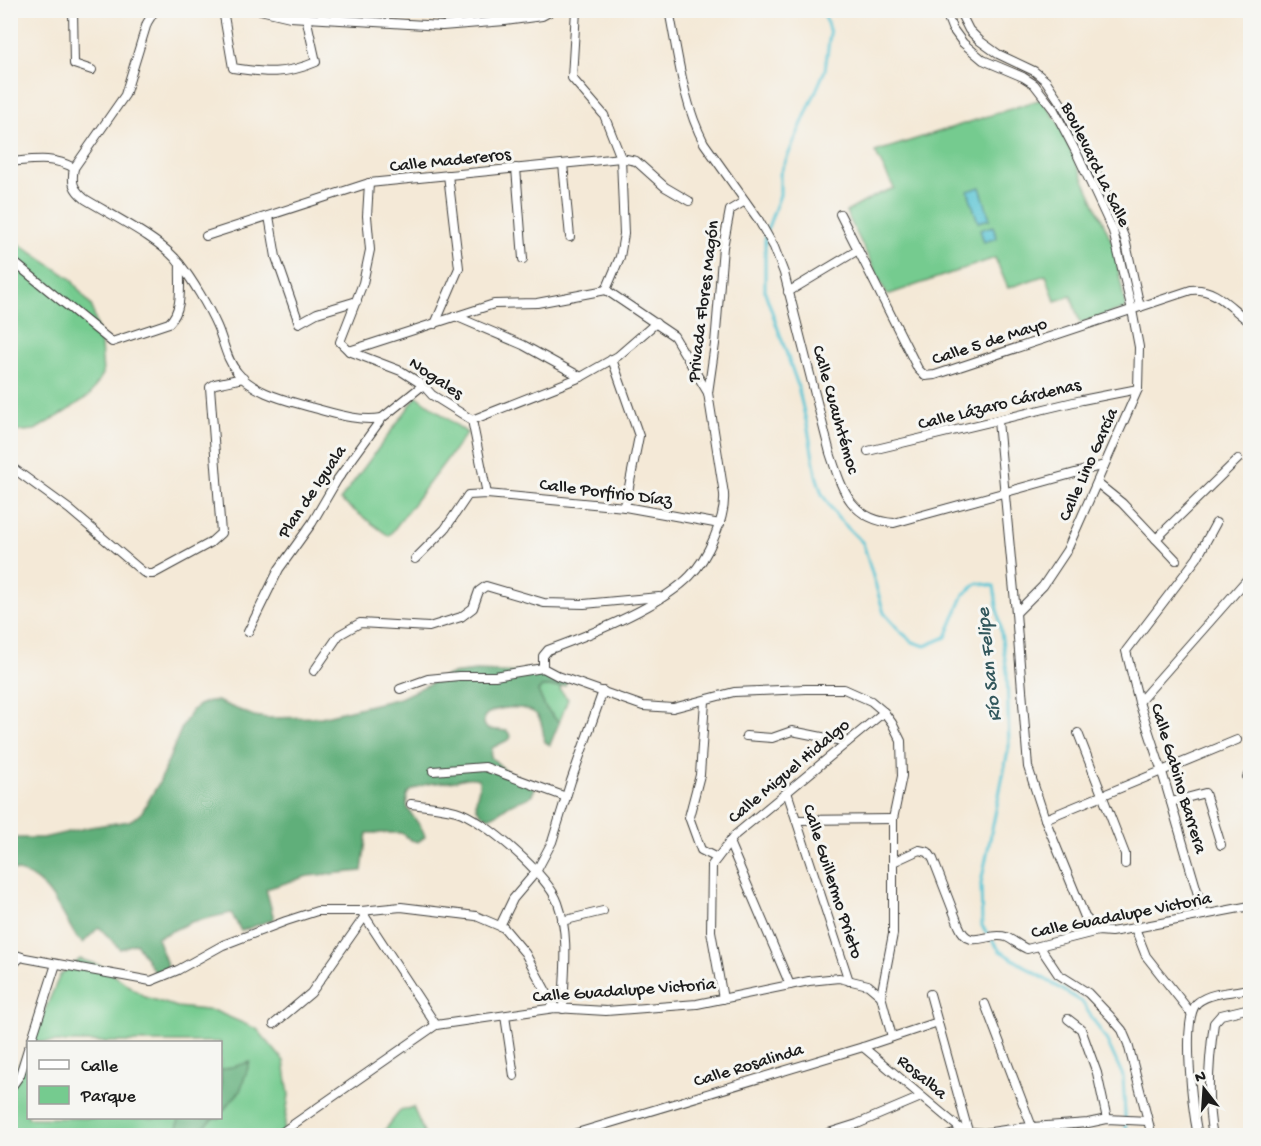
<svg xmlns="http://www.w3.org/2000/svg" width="1261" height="1146" font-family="'Gochi Hand',sans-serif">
<rect width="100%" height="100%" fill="#f6f6f2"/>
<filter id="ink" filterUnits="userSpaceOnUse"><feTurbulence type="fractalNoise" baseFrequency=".0167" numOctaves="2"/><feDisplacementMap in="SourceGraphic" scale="12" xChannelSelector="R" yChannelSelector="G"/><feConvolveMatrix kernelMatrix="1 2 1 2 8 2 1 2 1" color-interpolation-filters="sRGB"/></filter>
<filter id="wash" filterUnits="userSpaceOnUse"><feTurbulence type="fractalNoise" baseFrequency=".008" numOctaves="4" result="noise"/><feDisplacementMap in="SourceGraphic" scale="24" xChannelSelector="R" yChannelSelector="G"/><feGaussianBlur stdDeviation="1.35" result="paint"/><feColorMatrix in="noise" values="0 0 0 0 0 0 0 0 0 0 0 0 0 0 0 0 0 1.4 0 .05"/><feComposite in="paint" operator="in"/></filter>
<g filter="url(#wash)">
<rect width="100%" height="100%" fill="#f4e9d7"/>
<g fill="#75cb8f" stroke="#487456" stroke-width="1.5">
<polygon points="1042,99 1058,122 1113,244 1126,308 1080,323 1071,296 1055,301 1046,275 1008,288 995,258 887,295 846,212 877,195 894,188 875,152"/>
<polygon points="10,238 70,278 92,307 101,344 103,374 90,395 65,412 35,430 11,432"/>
<polygon points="417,396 467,433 389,536 340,500"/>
<polygon points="542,687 561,687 560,690 568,699 559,723 545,707 538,691"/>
<polygon points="80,959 101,966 145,997 177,1007 215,1011 257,1029 284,1061 289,1095 283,1135 11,1135 10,1081 28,1048 28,1118 220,1118 220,1042 31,1042 60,975"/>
<polygon points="413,1107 425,1135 381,1135 400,1111"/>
</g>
<g fill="#60af7a" stroke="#3e664b" stroke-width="1.5">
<path d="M476 671 551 674 567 682 565 686 542 687 538 691 545 707 559 723 550 745 545 742C542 733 544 723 537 715 526 704 493 706 484 717V724L487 729 507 731 511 736 510 739 492 748 491 757 506 771 535 788 532 795C526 800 518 801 511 804 502 809 492 822 482 814 478 811 476 807 476 802 476 793 482 787 478 779 469 776 463 779 455 781 437 784 424 781 408 793 401 813 422 820 425 837L418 842 411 840 401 833H367L362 871 308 876 266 889 274 919 241 931 231 913 191 922 157 938 168 967 155 973 136 943 120 949 99 927 83 943 77 938C58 908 48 877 11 869L10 838H43L90 827 129 821 140 815 159 783 182 727 191 711 199 705 209 701H217L254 716 267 718 321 717 400 698 450 674Z"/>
<polygon points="250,1062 240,1091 221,1113 221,1070"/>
<polygon points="179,1118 214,1118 202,1129 202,1135 176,1135"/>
</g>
<g fill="#5ac5d4" stroke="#3b7078" stroke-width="1.5">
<polygon points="980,187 990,219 978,222 968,191"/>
<polygon points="993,226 997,238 984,242 980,230"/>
</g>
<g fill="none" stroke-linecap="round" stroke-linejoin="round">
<g stroke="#5ac5d4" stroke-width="3">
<polyline points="767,230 780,195 780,174 825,70 830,33 823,10"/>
<polyline points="765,236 765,292 797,383 808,429 816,475 822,494 837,517 863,543 884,613 901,632 913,642 925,646 946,637 964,594 978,583 994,586 1007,672 1009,746 981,883 982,926 1000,951 1082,1002 1107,1041 1123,1076 1126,1136"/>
</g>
</g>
</g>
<g filter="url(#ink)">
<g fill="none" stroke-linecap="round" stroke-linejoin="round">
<g stroke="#3c3b38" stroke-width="10">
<g id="street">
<polyline points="73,10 74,64 92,70"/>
<path d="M155 10 147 23 125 95 74 168C71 183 73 189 85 199 111 215 162 240 179 263 192 279 209 308 217 326 224 342 226 359 237 372 253 393 286 400 310 407 333 413 358 422 382 418"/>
<path d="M223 10 233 68C264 73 286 75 316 62L306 17"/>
<polyline points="260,10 290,17 442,26 505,21 542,16 553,10"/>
<polyline points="576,10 572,78 604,115 621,158 624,234 620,257 606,290"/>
<path d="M669 10C678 55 683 103 704 143L758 219 774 247 784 273 830 453C842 489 850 520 894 523L1104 465"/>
<polyline points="945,10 952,28 963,43 983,60 1023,77 1034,84 1054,110 1077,154 1113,231 1132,310 1139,347 1138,389 1067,550 1043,586 1016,613"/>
<polyline points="959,10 969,30 980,41 998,54 1034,71 1046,81 1064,108 1103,186 1125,239 1140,307"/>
<path d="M10 162C34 160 53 156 74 168"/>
<polyline points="563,164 570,237"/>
<polyline points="516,168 523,259"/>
<polyline points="369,183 367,216 370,250 363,283 340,342 349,351 401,371 423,385 432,395 472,420"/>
<path d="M745 201 730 210 723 247 715 344 708 393 724 494C725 510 720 523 714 538 708 552 701 565 690 576 660 607 589 635 548 650L543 656V668L558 676 643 706 673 708 734 692 806 689H844L871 701 884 712 892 723 901 741 902 776 893 819V934L881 996 892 1037"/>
<path d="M840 214 918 369 925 376 935 375 1191 290C1216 287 1231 309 1250 322"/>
<polyline points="269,216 276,257 299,323 317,313 357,301"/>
<polyline points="206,236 369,183 621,158 636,161 665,187 689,201"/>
<path d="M10 259 112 342 169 323C184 309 179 284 180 264"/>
<polyline points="606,290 674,336 708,393"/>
<polyline points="788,292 858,250"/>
<polyline points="455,316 523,345 581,377"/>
<polyline points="435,324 459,268 448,175"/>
<polyline points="349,351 494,304 537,303 606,290"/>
<polyline points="612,359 639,436 625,507"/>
<polyline points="472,420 581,377 618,356 656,323"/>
<polyline points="472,420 487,494"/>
<polyline points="998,421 1016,613 1028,767 1045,819 1085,917 1098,931"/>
<polyline points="868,451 1082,400 1138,389"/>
<polyline points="10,466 69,509 143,572 148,574 153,574 210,543 221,533 210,387 215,384 243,378"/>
<polyline points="1097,483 1122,503 1176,560"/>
<polyline points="1156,539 1238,459"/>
<polyline points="415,559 445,529 468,495 487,494 625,507 720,524"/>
<polyline points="248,632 279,569 312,523 337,480 382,418 423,385"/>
<polyline points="314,671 339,635 360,623 429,627 461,617 473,608 479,591 486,586 544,603 584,604 659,597"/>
<polyline points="400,689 428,679 459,676 495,676 543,668"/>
<polyline points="705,701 700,775 689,817 701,850 717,858"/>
<polyline points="1139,702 1250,576"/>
<polyline points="1078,733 1125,854 1125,864"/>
<polyline points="746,736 772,738 792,731 847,742"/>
<polyline points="433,771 485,767 566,797"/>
<polyline points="1247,777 1250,777"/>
<polyline points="787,792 849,981"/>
<polyline points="1171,802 1205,793 1221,845"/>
<path d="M411 804C426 806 442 807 456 811 484 819 548 875 558 903 570 936 564 974 563 1009"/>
<polyline points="1045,819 1237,740"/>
<polyline points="796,820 893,819"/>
<polyline points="729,842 790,985"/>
<path d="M893 862 919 850 928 852 933 859 959 926C970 952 987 931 1006 937 1013 940 1020 946 1027 949L1098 931 1111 932 1135 928 1250 906"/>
<polyline points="362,912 436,1025"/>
<polyline points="1204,915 1162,772 1139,702 1126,651 1197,558 1216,523"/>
<polyline points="562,921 603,911"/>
<polyline points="500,926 513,899 536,872 552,842 571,781 603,691"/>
<polyline points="1135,928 1146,956 1191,1013"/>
<polyline points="1040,947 1058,974 1088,993 1110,1016 1122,1030 1128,1044 1152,1136"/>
<polyline points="10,953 25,958 151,981 178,970 223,945 286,921 317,911 361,911 401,907 476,916 504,928 525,953 555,1008"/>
<polyline points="10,967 21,957"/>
<polyline points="930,994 968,1131"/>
<polyline points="723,999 711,931 712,865 735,835 884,712"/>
<polyline points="985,1004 1032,1127"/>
<polyline points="505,1016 514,1076"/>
<polyline points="1068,1019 1081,1029 1097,1073 1107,1119"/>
<polyline points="274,1024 311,993 365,916"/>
<polyline points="31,1042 56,964"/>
<polyline points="863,1047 963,1131 963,1135"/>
<polyline points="10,1089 20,1075 28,1049"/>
<polyline points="281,1133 436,1025 555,1008 606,1011 697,1004 809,981 839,978 868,985 881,996"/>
<polyline points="567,1136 863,1047 938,1022"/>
<polyline points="819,1136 857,1124 921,1097"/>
<polyline points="948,1136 963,1131 984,1133 1019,1128 1088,1123 1107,1119 1148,1121"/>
<path d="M1198 1136C1193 1112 1181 1019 1197 1003 1210 992 1234 992 1250 989"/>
<path d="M1213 1136C1206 1101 1209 1058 1214 1023L1221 1015 1250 1008"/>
</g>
</g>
<use href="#street" stroke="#fff" stroke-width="8"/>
</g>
</g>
<g text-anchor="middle" stroke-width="6" stroke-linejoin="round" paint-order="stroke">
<g font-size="18" fill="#1c1c1c" stroke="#f6f6f2">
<text transform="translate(450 159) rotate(-6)" y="6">Calle Madereros</text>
<text transform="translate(1097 164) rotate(64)" y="6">Boulevard La Salle</text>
<text transform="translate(702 301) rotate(-83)" y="6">Privada Flores Magón</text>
<text transform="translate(989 340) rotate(-18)" y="6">Calle 5 de Mayo</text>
<text transform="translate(437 377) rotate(34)" y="6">Nogales</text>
<text transform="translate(999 403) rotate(-14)" y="6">Calle Lázaro Cárdenas</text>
<text transform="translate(837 409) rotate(74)" y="6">Calle Cuauhtémoc</text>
<text transform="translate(1087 464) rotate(-66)" y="6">Calle Lino García</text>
<text transform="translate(311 491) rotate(-56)" y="6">Plan de Iguala</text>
<text transform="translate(606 491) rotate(7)" y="6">Calle Porfirio Díaz</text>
<text transform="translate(788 770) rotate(-40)" y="6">Calle Miguel Hidalgo</text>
<text transform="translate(1180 778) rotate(73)" y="6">Calle Gabino Barrera</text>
<text transform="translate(834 881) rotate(72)" y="6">Calle Guillermo Prieto</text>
<text transform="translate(1121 914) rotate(-11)" y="6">Calle Guadalupe Victoria</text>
<text transform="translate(624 989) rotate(-4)" y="6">Calle Guadalupe Victoria</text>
<text transform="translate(748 1064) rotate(-17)" y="6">Calle Rosalinda</text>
<text transform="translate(923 1076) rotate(40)" y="6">Rosalba</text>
</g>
<g font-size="20" font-style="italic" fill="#32575c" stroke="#f6f6f2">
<text transform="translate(987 665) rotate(-96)" y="7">Río San Felipe</text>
</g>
</g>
<rect width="1261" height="1146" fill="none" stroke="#f6f6f2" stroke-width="36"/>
<rect x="27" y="1041" width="195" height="78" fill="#f6f6f2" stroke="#9f9f9c" stroke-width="1.5"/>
<rect x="39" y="1060" width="30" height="9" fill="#ffffff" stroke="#9f9f9c" stroke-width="1.5"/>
<text x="81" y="1071" font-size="18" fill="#1c1c1c">Calle</text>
<rect x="39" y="1086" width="30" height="18" fill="#75cb8f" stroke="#9f9f9c" stroke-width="1.5"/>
<text x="81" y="1101" font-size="18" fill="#1c1c1c">Parque</text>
<g transform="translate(1204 1089) rotate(343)" stroke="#f6f6f2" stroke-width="4.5" paint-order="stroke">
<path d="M0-4.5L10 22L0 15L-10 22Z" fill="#1c1c1c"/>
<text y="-9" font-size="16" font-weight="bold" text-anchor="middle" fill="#1c1c1c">N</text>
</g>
</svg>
